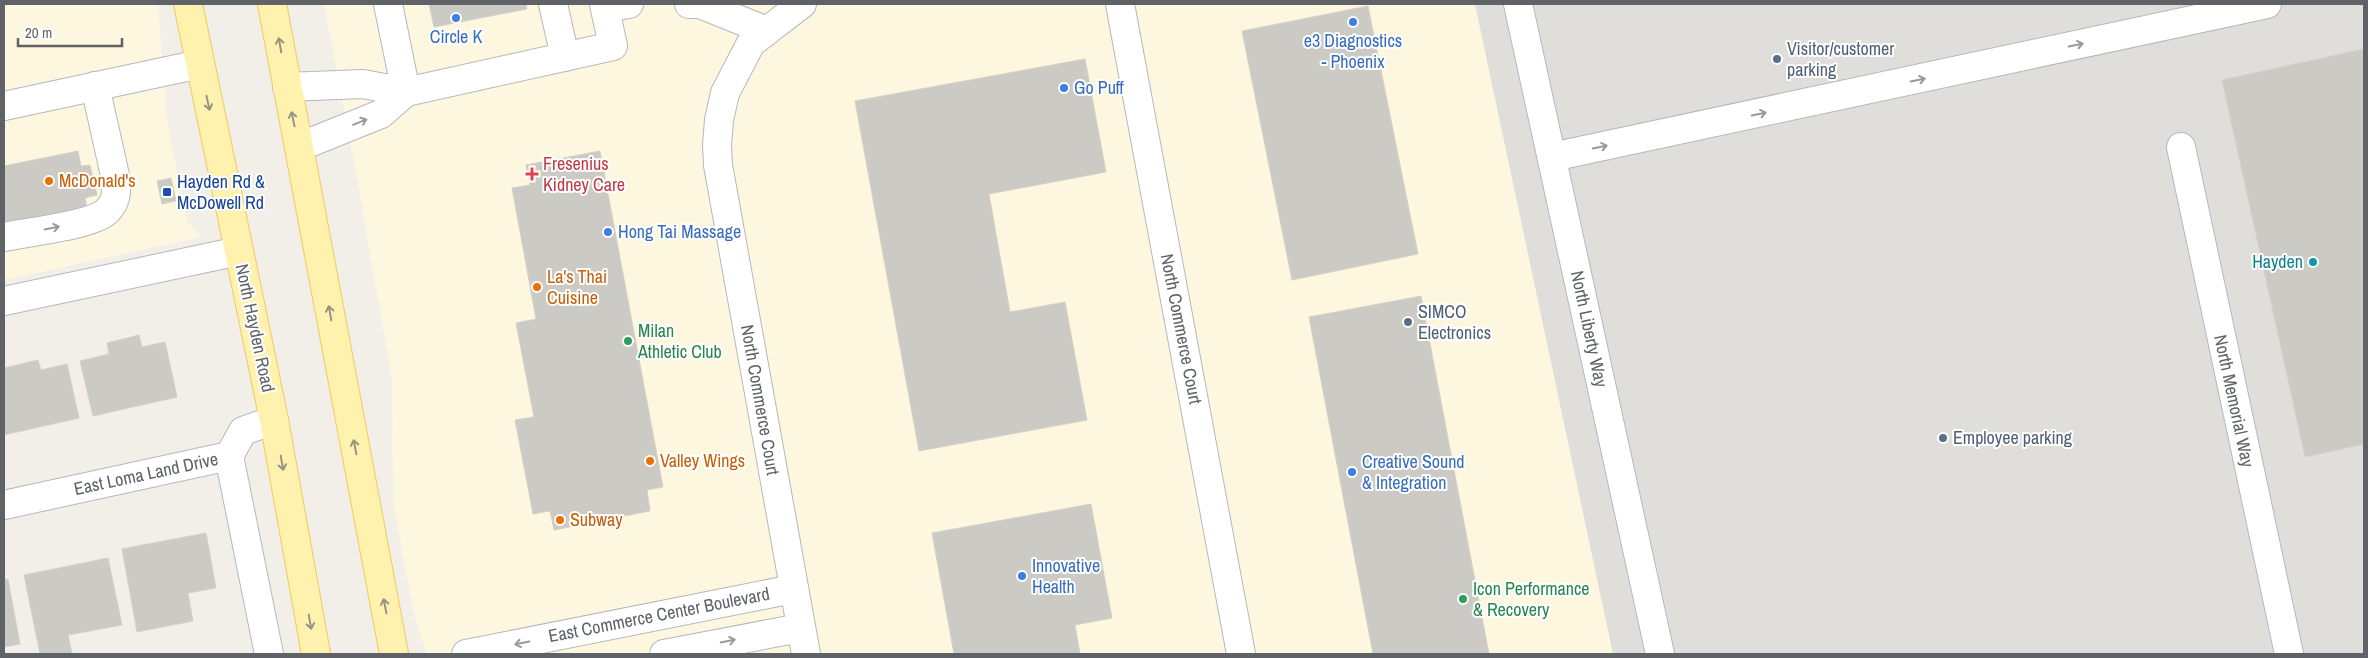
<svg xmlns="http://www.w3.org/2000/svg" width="2368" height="658" font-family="'Archivo Narrow',sans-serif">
<rect width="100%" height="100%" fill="#f1efe8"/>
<g fill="#fef7e0">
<polygon points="4,4 158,4 167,121 187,221 201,237 4,280"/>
<polygon points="324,4 1475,4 1613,654 427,654 414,615 393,502 392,381 358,183"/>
</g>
<polygon fill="#e0deda" points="1475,4 2364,4 2364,654 1613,654"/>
<g fill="#cccac5" stroke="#d6d1c6">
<polygon points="429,4 526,4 527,9 434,27"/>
<polygon points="1368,6 1418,254 1292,280 1242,31"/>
<polygon points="2364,49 2364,444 2305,457 2222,80"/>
<polygon points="1085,59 1106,172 989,194 1010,312 1065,302 1087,420 919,451 855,101"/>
<polygon points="78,151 81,166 90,165 97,195 85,198 87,207 24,221 4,233 4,166"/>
<polygon points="600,151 663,487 647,490 650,511 554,530 550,511 533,514 515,420 534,417 516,323 536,319 512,188 530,185 526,165"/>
<polygon points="171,178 176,201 162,204 157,181"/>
<polygon points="1421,296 1489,654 1373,654 1309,317"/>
<polygon points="139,335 142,347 165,342 177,397 93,416 80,361 109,354 107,343"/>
<polygon points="38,360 41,370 67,364 79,418 4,435 4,368"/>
<polygon points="1091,504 1112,618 1075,625 1080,654 954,654 932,533"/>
<polygon points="206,533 216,588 188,593 193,621 137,632 122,549"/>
<polygon points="108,558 122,625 68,635 72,654 40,654 24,575"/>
<polygon points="8,579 20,644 4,647 4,580"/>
</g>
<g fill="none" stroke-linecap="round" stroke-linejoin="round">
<g stroke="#b5b8bc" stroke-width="30">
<g id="minor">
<polyline points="388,4 406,92 613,46 604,4"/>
<polyline points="553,4 565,57"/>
<polyline points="689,4 700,4 767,31"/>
<polyline points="802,4 751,43 725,93 719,120 717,145 718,165 806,654"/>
<polyline points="1120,4 1241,654"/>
<polyline points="1518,4 1660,654"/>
<polyline points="605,8 629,4"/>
<polyline points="287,87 363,84 406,92"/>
<polyline points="4,106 200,64"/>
<polyline points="299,147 381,114 406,92"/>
<polyline points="2181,147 2289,654"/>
<polyline points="1552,157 2267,4"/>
<path d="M4 237C27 232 89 226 106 212 116 203 117 193 116 180L95 86"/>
<polyline points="4,301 239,251"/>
<polyline points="229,456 269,654"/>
<polyline points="4,505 229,456 243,431 274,420"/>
<polyline points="466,654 793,589"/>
<polyline points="664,654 800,628"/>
</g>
</g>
<g stroke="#f2c960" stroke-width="30">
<g id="major">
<polyline points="188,4 274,420 316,654"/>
<polyline points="272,4 394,654"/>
</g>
</g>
<use href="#minor" stroke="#fff" stroke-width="28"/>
<use href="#major" stroke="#fff2af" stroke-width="28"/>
</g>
<defs><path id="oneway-shaft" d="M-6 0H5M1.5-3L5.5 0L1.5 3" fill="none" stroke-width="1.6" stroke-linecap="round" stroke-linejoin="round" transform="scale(1.25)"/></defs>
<g stroke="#979581">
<use href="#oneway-shaft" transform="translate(280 45) rotate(-100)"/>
<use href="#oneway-shaft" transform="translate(208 103) rotate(78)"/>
<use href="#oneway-shaft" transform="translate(293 119) rotate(-102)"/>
<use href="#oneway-shaft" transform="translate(330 313) rotate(-100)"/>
<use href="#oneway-shaft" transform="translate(355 447) rotate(-101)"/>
<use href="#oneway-shaft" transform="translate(282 463) rotate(80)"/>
<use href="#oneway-shaft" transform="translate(385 606) rotate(-101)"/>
<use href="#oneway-shaft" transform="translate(310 622) rotate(80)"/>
</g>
<g stroke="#979a9d">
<use href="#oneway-shaft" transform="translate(2076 45) rotate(-12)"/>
<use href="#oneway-shaft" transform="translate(1918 80) rotate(-12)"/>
<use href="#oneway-shaft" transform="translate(1759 114) rotate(-12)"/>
<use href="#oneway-shaft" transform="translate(360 122) rotate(-22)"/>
<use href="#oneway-shaft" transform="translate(1600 147) rotate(-12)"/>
<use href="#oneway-shaft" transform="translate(52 228) rotate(-11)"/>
<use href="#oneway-shaft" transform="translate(728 641) rotate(-11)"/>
<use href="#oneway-shaft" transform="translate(522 643) rotate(168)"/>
</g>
<g fill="#3f7fe0" stroke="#fff" stroke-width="2">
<circle cx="456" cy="18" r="5"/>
<circle cx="1353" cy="22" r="5"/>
<circle cx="1064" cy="88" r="5"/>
<circle cx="608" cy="232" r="5"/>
<circle cx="1352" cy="472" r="5"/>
<circle cx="1022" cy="576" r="5"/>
</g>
<g fill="#5c6f8a" stroke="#fff" stroke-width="2">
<circle cx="1777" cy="59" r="5"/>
<circle cx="1408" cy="322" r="5"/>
<circle cx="1943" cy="438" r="5"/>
</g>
<path fill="#e0444e" stroke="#fff" stroke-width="2" d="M529.5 166.5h5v5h5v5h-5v5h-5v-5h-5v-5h5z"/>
<g fill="#e8710a" stroke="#fff" stroke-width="2">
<circle cx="49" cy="181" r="5"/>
<circle cx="537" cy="287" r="5"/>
<circle cx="650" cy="461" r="5"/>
<circle cx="560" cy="520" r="5"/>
</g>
<rect fill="#1a4fb4" stroke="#fff" stroke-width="2" x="162" y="187" width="10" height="10" rx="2.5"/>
<circle fill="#0f9aa8" stroke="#fff" stroke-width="2" cx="2313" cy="262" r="5"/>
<g fill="#2e9e5b" stroke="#fff" stroke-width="2">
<circle cx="628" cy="341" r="5"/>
<circle cx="1463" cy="599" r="5"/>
</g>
<g text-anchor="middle" stroke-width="4" stroke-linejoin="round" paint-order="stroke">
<g font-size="18" fill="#366cbe" stroke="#fff" text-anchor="start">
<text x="456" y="43" text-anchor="middle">Circle K</text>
<text x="1353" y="47" text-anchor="middle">e3 Diagnostics<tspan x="1353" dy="21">- Phoenix</tspan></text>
<text x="1074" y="94">Go Puff</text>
<text x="618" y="238">Hong Tai Massage</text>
<text x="1362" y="468">Creative Sound<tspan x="1362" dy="21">&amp; Integration</tspan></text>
<text x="1032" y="572">Innovative<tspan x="1032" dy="21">Health</tspan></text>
</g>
<g font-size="18" fill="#4e5e75" stroke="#fff" text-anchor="start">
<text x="1787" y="55">Visitor/customer<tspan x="1787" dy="21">parking</tspan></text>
<text x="1418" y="318">SIMCO<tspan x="1418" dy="21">Electronics</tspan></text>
<text x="1953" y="444">Employee parking</text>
</g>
<g font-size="18" fill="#be3a42" stroke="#fff" text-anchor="start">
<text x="543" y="170">Fresenius<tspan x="543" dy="21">Kidney Care</tspan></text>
</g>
<g font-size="18" fill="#c56008" stroke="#fff" text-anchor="start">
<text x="59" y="187">McDonald's</text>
<text x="547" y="283">La's Thai<tspan x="547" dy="21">Cuisine</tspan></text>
<text x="660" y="467">Valley Wings</text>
<text x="570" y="526">Subway</text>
</g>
<g font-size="18" fill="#164399" stroke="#fff" text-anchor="start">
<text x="177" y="188">Hayden Rd &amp;<tspan x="177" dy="21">McDowell Rd</tspan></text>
</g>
<g font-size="18" fill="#0d838f" stroke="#fff" text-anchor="end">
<text x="2303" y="268">Hayden</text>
</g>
<g font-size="18" fill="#5f6368" stroke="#fff">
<text transform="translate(255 328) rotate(78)" y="6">North Hayden Road</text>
<text transform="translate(1181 329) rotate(79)" y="6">North Commerce Court</text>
<text transform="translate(1589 329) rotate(78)" y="6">North Liberty Way</text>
<text transform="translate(760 400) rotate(80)" y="6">North Commerce Court</text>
<text transform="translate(2234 401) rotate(78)" y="6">North Memorial Way</text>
<text transform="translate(146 474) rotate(-12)" y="6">East Loma Land Drive</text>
<text transform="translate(659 615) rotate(-11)" y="6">East Commerce Center Boulevard</text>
</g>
<g font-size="18" fill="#27864d" stroke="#fff" text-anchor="start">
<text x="638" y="337">Milan<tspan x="638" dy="21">Athletic Club</tspan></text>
<text x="1473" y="595">Icon Performance<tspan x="1473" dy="21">&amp; Recovery</tspan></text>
</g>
</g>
<rect width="2368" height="658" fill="none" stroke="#5f6368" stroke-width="10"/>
<path d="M18 38v8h104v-8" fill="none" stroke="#5f6368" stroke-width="2.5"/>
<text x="25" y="38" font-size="15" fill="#5f6368" stroke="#ffffff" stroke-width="4" paint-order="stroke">20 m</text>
</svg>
